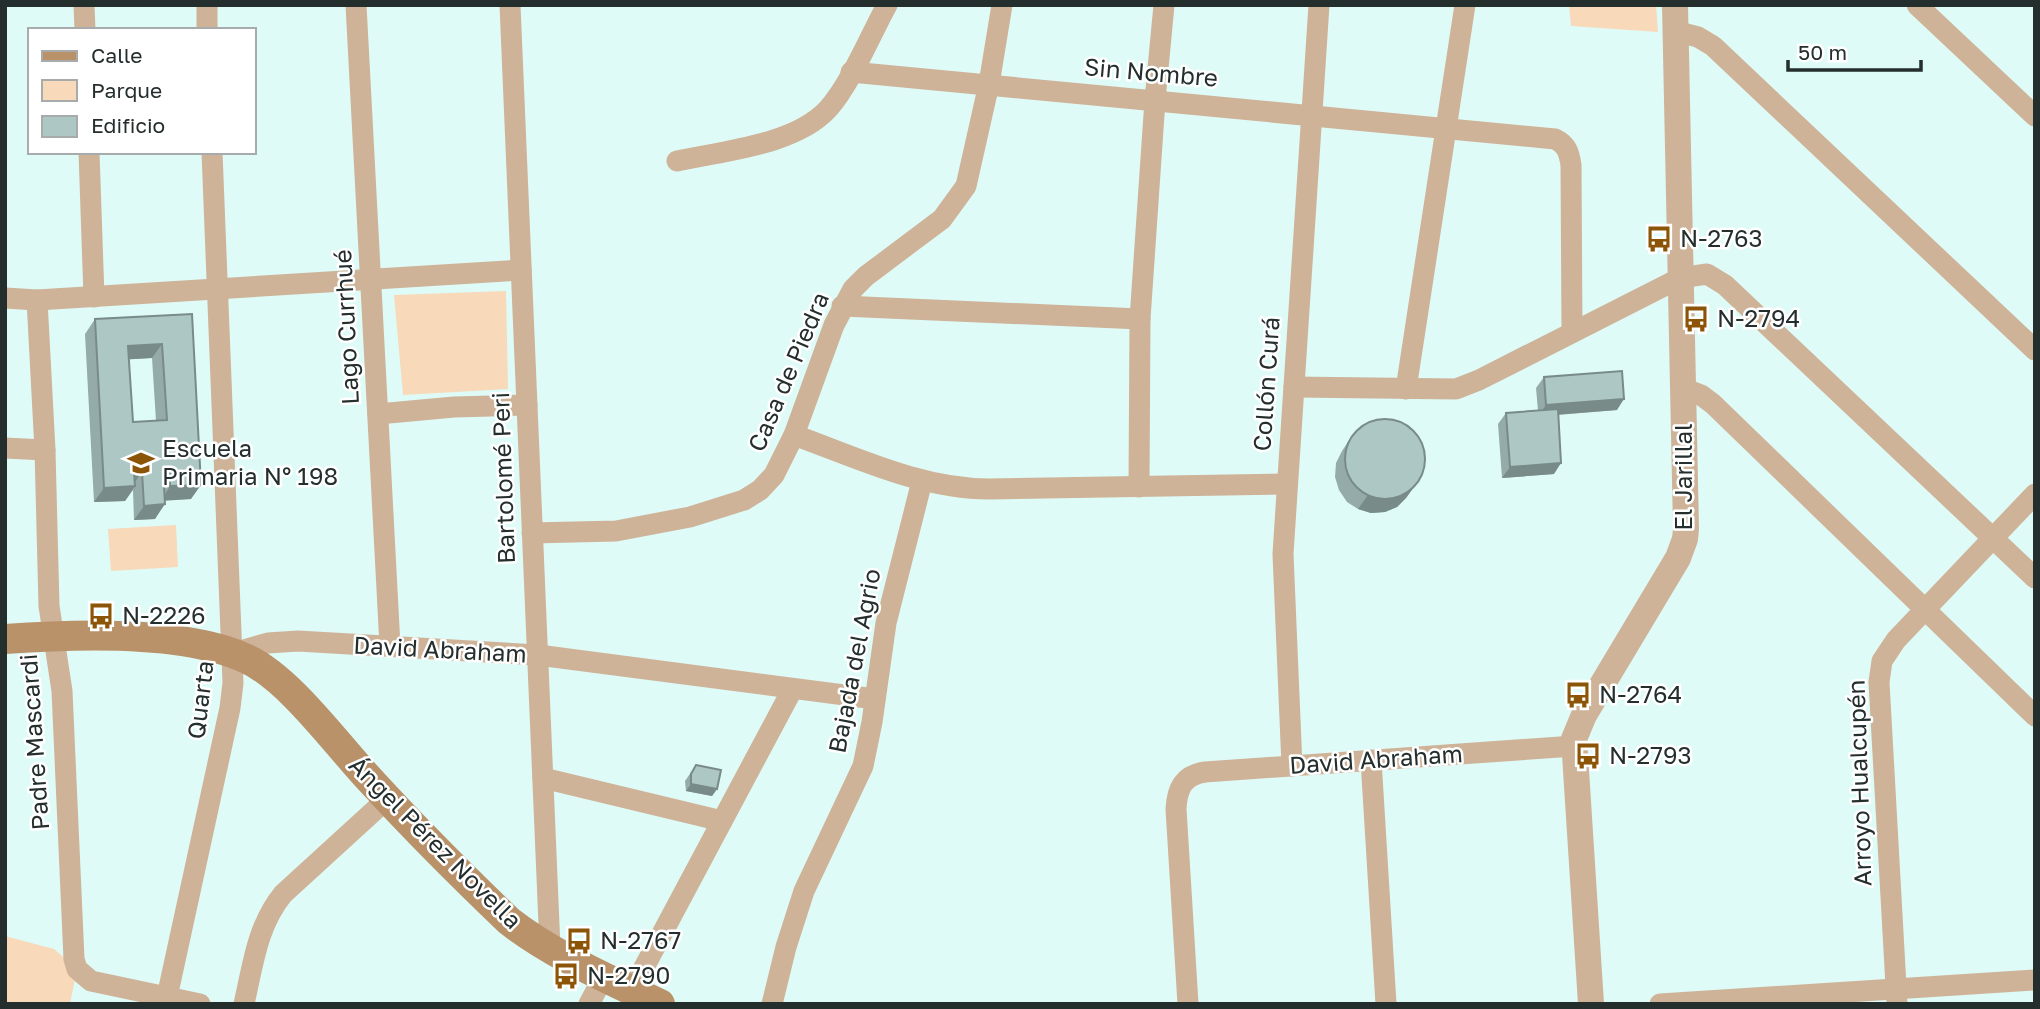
<svg xmlns="http://www.w3.org/2000/svg" width="2040" height="1009" font-family="'Golos Text',sans-serif">
<rect width="100%" height="100%" fill="#dffbf8"/>
<g fill="#f8d9ba">
<polygon points="1569,5 1656,5 1658,32 1571,26"/>
<polygon points="506,291 508,389 403,395 394,295"/>
<polygon points="176,525 178,567 111,571 108,529"/>
<polygon points="5,936 54,949 77,969 70,1004 5,1004"/>
</g>
<g fill="none" stroke-linecap="round" stroke-linejoin="round">
<g stroke="#ceb398" stroke-width="21">
<polyline points="84,5 85,30"/>
<polyline points="207,5 207,30"/>
<polyline points="356,5 390,646"/>
<polyline points="510,5 550,948"/>
<polyline points="1917,5 2035,116"/>
<polyline points="1675,31 1698,37 1713,46 2035,350"/>
<path d="M851 72 1555 139C1567 145 1569 152 1571 165L1572 332"/>
<polyline points="89,152 94,297"/>
<path d="M677 161C723 151 795 145 828 109 851 83 870 36 887 5"/>
<polyline points="5,298 37,300 521,270"/>
<polyline points="37,300 45,450 49,606 62,691 74,959 77,969 91,981 200,1004"/>
<polyline points="842,306 1140,319"/>
<polyline points="1294,387 1456,389 1479,380 1680,278 1707,274 1725,285 2035,578"/>
<polyline points="1683,388 1701,395 1713,404 2035,716"/>
<polyline points="1406,389 1465,5"/>
<polyline points="378,414 454,407 527,405"/>
<path d="M794 435C858 458 921 489 989 489L1287 484"/>
<polyline points="5,448 45,450"/>
<polyline points="1139,487 1140,319 1155,100 1164,5"/>
<polyline points="532,533 616,531 690,517 744,500 760,490 774,475 794,435 834,325 853,289 866,276 942,219 966,186 989,84 1002,5"/>
<polyline points="233,653 268,643 298,641 538,655 875,699"/>
<polyline points="1371,760 1386,1004"/>
<polyline points="1292,766 1283,554 1319,5"/>
<polyline points="543,778 722,821"/>
<polyline points="632,990 792,690"/>
<polyline points="167,997 230,708 233,683 212,152"/>
<path d="M244 1004C253 965 257 926 283 894L387 799"/>
<polyline points="589,1004 604,976"/>
<polyline points="772,1004 786,947 804,891 863,766 872,722 886,623 922,481"/>
<path d="M1188 1004 1176 809C1177 789 1183 775 1205 772L1574 746"/>
<polyline points="1660,1004 2035,980"/>
<polyline points="1897,1004 1879,682 1882,661 1896,640 2035,494"/>
</g>
<polyline stroke="#ceb398" stroke-width="26" points="1591,1004 1574,739 1584,715 1678,558 1685,539 1686,529 1675,5"/>
<path stroke="#b9926a" stroke-width="30" d="M5 639C73 634 186 630 247 659 290 679 337 745 371 781 415 829 462 876 509 921 554 956 609 979 660 1004"/>
</g>
<g fill="#94aba9" fill-rule="evenodd">
<path d="M192 314 191 499 165 500 155 519 134 520 133 490 125 501 94 502 85 334 95 319ZM152 358 156 421 133 422 129 359Z"/>
<polygon points="1544,377 1617,410 1558,415 1554,474 1502,478 1498,424 1506,413 1538,411 1536,388"/>
<polygon points="1352,436 1416,484 1406,498 1397,507 1385,512 1371,513 1358,509 1347,502 1339,490 1335,477 1336,463 1342,451"/>
<polygon points="696,765 717,789 712,796 686,791 685,781"/>
</g>
<g fill="#788b89">
<polygon points="162,344 152,358 118,360 128,346"/>
<polygon points="1624,399 1617,410 1538,416 1546,405"/>
<polygon points="1561,463 1554,474 1502,478 1510,467"/>
<polygon points="163,470 170,470 160,484"/>
<polygon points="134,472 142,472 132,486"/>
<polygon points="1416,484 1406,498 1397,507 1385,512 1371,513 1358,509 1368,495"/>
<polygon points="201,485 191,499 161,501 170,486"/>
<polygon points="135,486 125,501 94,502 104,488"/>
<polygon points="165,504 155,519 134,520 144,506"/>
<polygon points="691,784 717,789 712,796 686,791"/>
</g>
<g fill="#acc7c4" stroke="#788b89" stroke-width="2" fill-rule="evenodd">
<path d="M192 314 201 485 170 486V470H163L165 504 144 506 142 472H134L135 486 104 488 95 319ZM162 344 167 420 133 422 128 346Z"/>
<polygon points="1622,371 1624,399 1546,405 1544,377"/>
<polygon points="1558,409 1561,463 1510,467 1506,413"/>
<circle cx="1385" cy="459" r="40"/>
<polygon points="696,765 721,770 717,789 691,784 691,774"/>
</g>
<defs>
<g id="bus-bare" transform="scale(2.1)"><path d="M-5-6H5V4H4V6H2V4H-2V6H-4V4H-5ZM-3.5-4V0h7V-4ZM-3.5 1.2v1.5H-2V1.2ZM2 1.2v1.5H3.5V1.2Z" fill="#8b5406" stroke="#fff" stroke-width="2.5" paint-order="stroke"/></g>
<g id="school-bare" transform="scale(2.1)"><path d="M0-5L7-2L0 1L-7-2ZM-4 1L0 2.5L4 1V4Q0 6-4 4Z" fill="#8b5406" stroke="#fff" stroke-width="2.5" paint-order="stroke"/></g>
</defs>
<g fill-rule="evenodd">
<use href="#bus-bare" x="1659" y="239"/>
<use href="#bus-bare" x="1696" y="319"/>
<use href="#school-bare" x="141" y="463"/>
<use href="#bus-bare" x="101" y="616"/>
<use href="#bus-bare" x="1578" y="695"/>
<use href="#bus-bare" x="1588" y="756"/>
<use href="#bus-bare" x="579" y="941"/>
<use href="#bus-bare" x="566" y="976"/>
</g>
<g text-anchor="middle" stroke-width="5" stroke-linejoin="round" paint-order="stroke">
<g font-size="24" fill="#232e2d" stroke="#fff">
<text transform="translate(1151 73) rotate(5)" y="8">Sin Nombre</text>
<text transform="translate(347 327) rotate(-93)" y="8">Lago Currhué</text>
<text transform="translate(789 372) rotate(-67)" y="8">Casa de Piedra</text>
<text transform="translate(1267 384) rotate(-86)" y="8">Collón Curá</text>
<text transform="translate(1684 477) rotate(-90)" y="8">El Jarillal</text>
<text transform="translate(504 478) rotate(-92)" y="8">Bartolomé Peri</text>
<text transform="translate(440 650) rotate(3)" y="8">David Abraham</text>
<text transform="translate(855 661) rotate(-79)" y="8">Bajada del Agrio</text>
<text transform="translate(201 700) rotate(-83)" y="8">Quarta</text>
<text transform="translate(35 742) rotate(-94)" y="8">Padre Mascardi</text>
<text transform="translate(1376 760) rotate(-4)" y="8">David Abraham</text>
<text transform="translate(1860 783) rotate(-92)" y="8">Arroyo Hualcupén</text>
<text transform="translate(435 843) rotate(45)" y="8">Ángel Pérez Novella</text>
</g>
<g font-size="24" fill="#232e2d" stroke="#fff" text-anchor="start">
<text x="1680" y="247">N-2763</text>
<text x="1717" y="327">N-2794</text>
<text x="162" y="457">Escuela<tspan x="162" dy="28">Primaria N° 198</tspan></text>
<text x="122" y="624">N-2226</text>
<text x="1599" y="703">N-2764</text>
<text x="1609" y="764">N-2793</text>
<text x="600" y="949">N-2767</text>
<text x="587" y="984">N-2790</text>
</g>
</g>
<rect width="2040" height="1009" fill="none" stroke="#232e2d" stroke-width="14"/>
<rect x="28" y="28" width="228" height="126" fill="#ffffff" stroke="#a7abab" stroke-width="2"/>
<rect x="42" y="51" width="35" height="10" fill="#b9926a" stroke="#a7abab" stroke-width="2"/>
<text x="91" y="63" font-size="21" fill="#232e2d">Calle</text>
<rect x="42" y="80" width="35" height="21" fill="#f8d9ba" stroke="#a7abab" stroke-width="2"/>
<text x="91" y="98" font-size="21" fill="#232e2d">Parque</text>
<rect x="42" y="116" width="35" height="21" fill="#acc7c4" stroke="#a7abab" stroke-width="2"/>
<text x="91" y="133" font-size="21" fill="#232e2d">Edificio</text>
<path d="M1788 60v10h133v-10" fill="none" stroke="#232e2d" stroke-width="3.5"/>
<text x="1798" y="60" font-size="21" fill="#232e2d" stroke="#ffffff" stroke-width="5" paint-order="stroke">50 m</text>
</svg>
